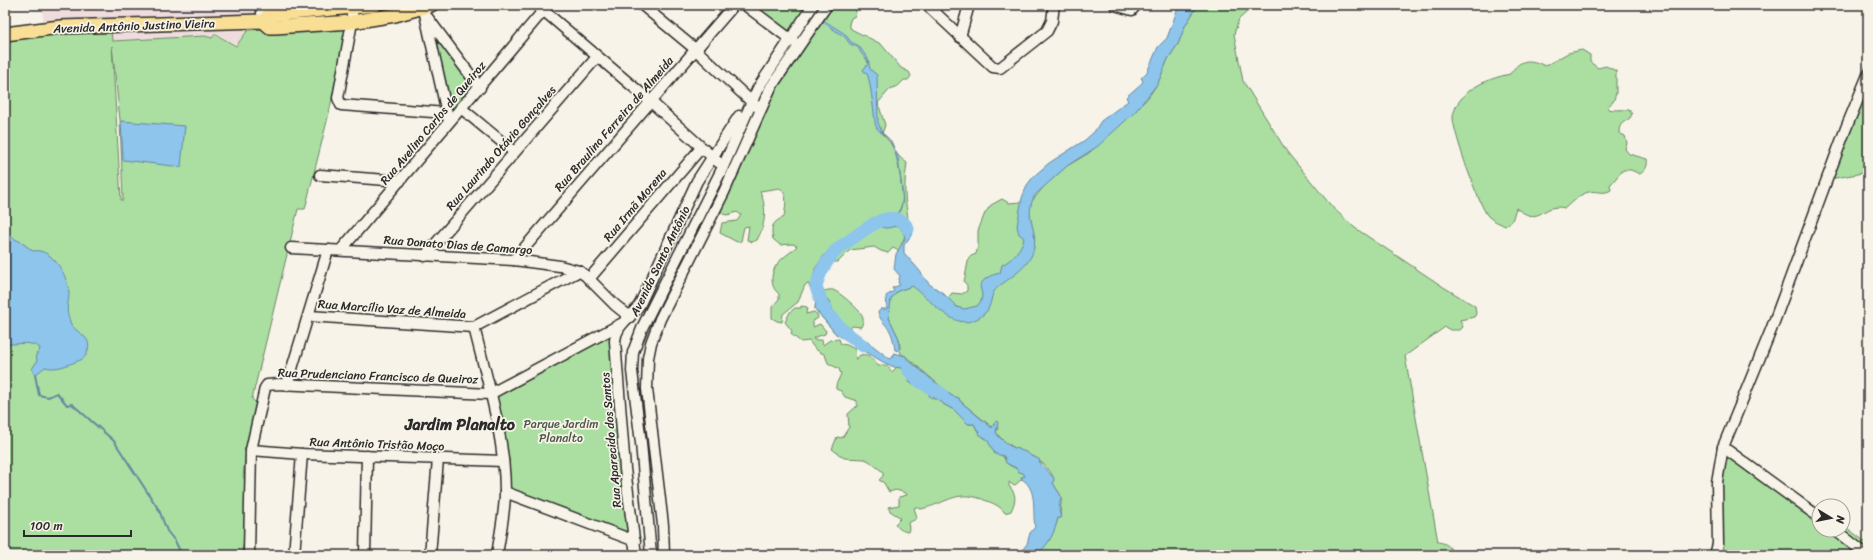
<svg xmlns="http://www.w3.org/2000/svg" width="1873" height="560" font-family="Sriracha,sans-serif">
<rect width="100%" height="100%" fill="#f7f3e8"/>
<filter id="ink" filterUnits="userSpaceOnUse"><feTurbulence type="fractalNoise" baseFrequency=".025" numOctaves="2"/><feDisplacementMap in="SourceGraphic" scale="8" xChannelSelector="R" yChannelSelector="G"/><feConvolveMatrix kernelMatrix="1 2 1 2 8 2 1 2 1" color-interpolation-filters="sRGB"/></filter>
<g filter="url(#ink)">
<polygon fill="#efddde" points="42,5 262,5 264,29 248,30 236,45 215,33 211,38 205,36 112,41 111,29 44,31"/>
<g fill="#abdfa1" stroke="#6b8566" fill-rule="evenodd">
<path d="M745 5H854L856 12 855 16 851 18 849 24 851 29 881 44 901 68 909 72 911 76 908 80H904L898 86 890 89 878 103 885 125 882 134C895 145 892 153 907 163 905 177 904 191 906 205 907 212 909 219 907 227 906 236 902 242 899 251L893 248 888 253 881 251 874 247 850 250 838 262H827L818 279 816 287 821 292C824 291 830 289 833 290 838 291 860 310 862 315 864 319 863 323 861 327L852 326 846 334H836L815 309 816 299 808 283 805 285 798 302 783 314 782 322 777 321 772 318V307L779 299V294C773 289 772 284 772 277 774 260 787 257 797 246L793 244 780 245 773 239C770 226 773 222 784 217 785 207 789 195 780 188L760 191C767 208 766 223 757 240L752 242 747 240 749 226 744 227 741 241 737 242 720 233 722 223 737 221 741 215 737 212 727 215 723 214 720 210 760 110 812 30 801 24 790 39Z"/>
<path d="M1198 5H1255L1239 19 1234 34 1243 81 1287 152 1333 208 1355 228 1445 288 1475 306 1476 314 1474 317 1460 320 1463 327 1460 330H1450L1445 327 1405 356 1438 542C1445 543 1452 546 1452 555H1034C1045 546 1055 532 1058 518H1061C1059 511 1062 504 1061 497 1060 492 1055 488 1053 483 1053 481 1054 479 1053 477 1042 452 1009 453 996 432L998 428 995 422 993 428 960 401 959 398 952 396 904 355H901L899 339 889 318 890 299 898 291 912 286 935 288 948 298 952 293 962 294 967 291V285L964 282 969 257 976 254 978 246V231L985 213 991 205 1002 199 1009 203 1032 201 1046 184 1067 166 1089 153 1147 99 1158 83 1168 59 1178 44 1185 26Z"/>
<polygon points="427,17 475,88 448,118"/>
<path d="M348 24 329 113 305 209H298L252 399 257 404 246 449 243 477 247 484 245 537 241 555H5V37L111 29 112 41 205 36 212 38 215 34 236 46 248 30ZM112 46 120 120 123 200H121Z"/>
<path d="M1582 50 1590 55V62L1598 68 1606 66 1616 71V94L1613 102 1608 106V109C1615 111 1621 109 1629 110L1632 114 1630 118C1623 123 1619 123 1619 133L1625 136 1627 143 1625 149 1629 154 1647 159C1648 166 1646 170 1640 174L1631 170H1623L1610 185 1611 190C1603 195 1597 190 1589 192 1579 194 1572 202 1565 208 1541 202 1542 228 1516 208L1512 221 1505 226C1500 223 1493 221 1489 217 1480 210 1452 129 1453 117 1453 113 1456 106 1458 103 1469 86 1491 78 1510 74 1520 59 1529 58 1545 66L1568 53Z"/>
<polygon points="1868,60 1868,172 1830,179 1822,177"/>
<path d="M801 306 807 307 808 310 806 312V314L814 312 817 314 818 318 813 321V327L820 324 826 331 825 334 813 338 814 340H822L823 345 830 340 839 339 841 344 847 345 855 349 856 360 860 355C871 353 872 359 878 366L887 365 892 372 898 366 917 382 925 381 928 391 933 399H939L943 404 954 410 968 424H974L978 432 990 443 995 454H1001L1009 465 1023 472 1025 476 1022 477V479L1014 486 1009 482V486C1017 495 1016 500 1011 511L1005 513C1000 506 995 504 987 501 956 488 949 503 921 509L916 507 914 508 917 517 916 519 908 523 909 528 908 532C902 531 899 529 895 524L901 518 890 511 888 507 899 505V497L907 495 906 493 896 490 889 492 884 483 879 480 883 476V472L869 461 865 459 844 458 832 449 837 437 842 438 849 427 848 414 857 406V401L845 397 841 391 836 389V385L841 374 839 369 828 363 825 355 815 349 809 341 801 342 791 334 792 331 785 322 790 312 795 308H801Z"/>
<polygon points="616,328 633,538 507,491 492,395"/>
<polygon points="1721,452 1758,468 1819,509 1819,530 1843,530 1843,525 1868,544 1868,555 1712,555"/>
</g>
<g fill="#8dc5ec" stroke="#66879f">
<path d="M1179 5H1198L1185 26 1178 44 1168 59 1158 83 1136 111 1098 146 1067 166 1035 195C1023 217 1038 227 1034 248 1030 267 1012 276 998 287 989 294 993 306 985 313 957 339 934 301 912 286L898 291 891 299 889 318 899 339V351L895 350C894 345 893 336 890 331 886 324 880 321 878 312L881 309H887L886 296 894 291 892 288 900 285 898 283 900 276 894 269 896 254 905 239 904 234 899 226C894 226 890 228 886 228 883 228 881 226 877 227 848 235 822 257 816 287L825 296 831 304 837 325 849 337 854 338 859 335 890 359 893 357 894 353 906 356 907 359 952 396 959 398 960 401 992 428 995 422 997 421 998 423 996 432 999 437 1010 446 1028 453 1031 456 1039 459 1040 463 1053 477 1054 479 1053 483 1061 496 1059 510 1061 518H1058C1055 531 1048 549 1034 555 1030 556 1023 555 1018 555L1027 544 1030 533 1035 527C1032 510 1038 490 1022 479L1021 477 1025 476 1023 473 1019 472 1016 468 1006 463 1004 456 995 454 989 443 987 439 980 435 974 424H968L954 410 943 404 939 399 930 397 928 391 925 389 926 383 925 381 912 384 909 382 910 377 901 368 894 367 883 362 836 334 815 309 816 299 811 288 812 282 815 269 824 255 838 242 853 233 872 218H889L897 220C898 214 901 208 902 202 904 189 897 154 891 142 887 134 875 132 875 122 874 114 870 78 867 74 866 73 864 72 863 70L868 64 867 60 861 53 858 47 850 44 845 37 819 20 820 18 845 34 851 42 859 46 868 59 870 69 877 75 878 122 882 133 891 141 898 157 903 201 897 220 910 227 913 233 904 245V253L919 270 929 284 943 293 957 307 964 309 977 306 981 301 982 295 980 286C984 277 992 275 1000 273L1002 265C1011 261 1022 248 1024 238L1019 234 1017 226 1022 198 1027 185 1034 176 1049 163 1085 140 1094 132 1101 121 1128 101 1126 97 1142 83 1143 81 1141 78 1147 72 1158 47 1167 38Z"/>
<polygon points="121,121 185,126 181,167 123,160"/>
<path d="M5 234 21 242 33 251C52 247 69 277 69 294 69 301 66 308 68 315 69 318 70 322 71 324 77 334 92 336 88 350 86 358 82 360 75 362 66 366 54 370 45 367L35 375 32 369 37 361 36 354 39 352 40 348C29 340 17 345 5 344Z"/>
</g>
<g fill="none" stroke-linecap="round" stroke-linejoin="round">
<polyline stroke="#66879f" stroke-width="2" points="35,375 39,395 48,397 57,393 67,405 72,404 114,441 159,510 167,531 175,541 182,555"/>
<g stroke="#8dc5ec" stroke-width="13">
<path d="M821 300 816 287C818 277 823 267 829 259 836 247 850 241 860 233 872 224 898 207 908 229"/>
<path d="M831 316C842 333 850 334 863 346"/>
<polyline points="908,370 919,381 942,394"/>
</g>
<g stroke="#2b2b2b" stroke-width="13">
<g id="minor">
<polyline points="261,5 263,21"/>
<polyline points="423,5 448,118"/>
<polyline points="537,5 650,101 718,162"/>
<polyline points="642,5 695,49 756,106"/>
<polyline points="745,5 794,42"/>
<polyline points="927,5 993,67 1000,68 1047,31 1052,21 1054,5"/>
<polyline points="1115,5 1132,10 1136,5"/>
<polyline points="352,8 352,22 338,98 341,105 446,113"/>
<polyline points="427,17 480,88"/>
<polyline points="960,37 969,5"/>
<polyline points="461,108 514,152"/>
<polyline points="320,175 400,181"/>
<polyline points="291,248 514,260 560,266 579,271 586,276 615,305 630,317"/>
<polyline points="341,250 543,11"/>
<polyline points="425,256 597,57"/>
<polyline points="514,260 734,5"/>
<polyline points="589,279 701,148"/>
<polyline points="309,316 474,327"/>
<path d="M474 327C487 380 505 437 505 492 505 512 500 534 497 555"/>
<polyline points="474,327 579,271"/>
<polyline points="287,385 328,250"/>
<polyline points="1723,447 1819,517"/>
<polyline points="251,450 302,454 503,461"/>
<polyline points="505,492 635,541"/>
<polyline points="1835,530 1867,555"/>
<polyline points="249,555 251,450 265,388 267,385 279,384 490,394 621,324"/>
<polyline points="294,555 302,454"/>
<polyline points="365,555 367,456"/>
<polyline points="430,555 438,459"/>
<path d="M636 555 625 469 615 341C616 324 631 318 640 304L697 181 739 116"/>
<polyline points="651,555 641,443 632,371 633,352 643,326 723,167 758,88 813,5"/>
<polyline points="664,555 663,525 647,389 648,358 651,343 660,319 724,192 771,87 827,5"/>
<polyline points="1715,555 1718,544 1717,482 1723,447 1771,330 1846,128 1868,75"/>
</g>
</g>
<g stroke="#2b2b2b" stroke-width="16">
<g id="major">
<polyline points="263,21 269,15 375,5"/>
<polyline points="5,34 60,27 263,21 270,27 275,27 352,22 395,15 431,5"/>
</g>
</g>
<use href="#minor" stroke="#f7f3e8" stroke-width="10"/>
<use href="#major" stroke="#f9df96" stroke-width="13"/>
</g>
</g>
<g text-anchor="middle" stroke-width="3.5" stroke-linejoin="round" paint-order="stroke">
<g font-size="12" fill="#2b2b2b" stroke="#f7f3e8">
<text transform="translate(134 26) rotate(-2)" y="4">Avenida Antônio Justino Vieira</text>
<text transform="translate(433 123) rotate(-50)" y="4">Rua Avelino Carlos de Queiroz</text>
<text transform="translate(614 124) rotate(-49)" y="4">Rua Braulino Ferreira de Almeida</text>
<text transform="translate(501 148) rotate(-49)" y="4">Rua Laurindo Otávio Gonçalves</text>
<text transform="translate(635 205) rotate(-50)" y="4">Rua Irmã Morena</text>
<text transform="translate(458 245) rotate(4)" y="4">Rua Donato Dias de Camargo</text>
<text transform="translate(660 261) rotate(-64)" y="4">Avenida Santo Antônio</text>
<text transform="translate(392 309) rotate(4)" y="4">Rua Marcílio Vaz de Almeida</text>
<text transform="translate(378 376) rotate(2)" y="4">Rua Prudenciano Francisco de Queiroz</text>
<text transform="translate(611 440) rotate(-95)" y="4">Rua Aparecido dos Santos</text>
<text transform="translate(377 444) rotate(2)" y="4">Rua Antônio Tristão Moço</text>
</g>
<g font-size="12" fill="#4b5848" stroke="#f7f3e8">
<text x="561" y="428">Parque Jardim<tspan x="561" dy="14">Planalto</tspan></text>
</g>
<g font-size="16" font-weight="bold" fill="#2b2b2b" stroke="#f7f3e8">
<text x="460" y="430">Jardim Planalto</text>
</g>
</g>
<rect width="1873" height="560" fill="none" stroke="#f7f3e8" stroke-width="20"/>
<rect x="10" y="10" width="1853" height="540" fill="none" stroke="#2b2b2b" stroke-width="1.5" filter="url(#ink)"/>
<g transform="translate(1831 518) rotate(100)"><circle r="19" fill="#f7f3e8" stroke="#a5a39c"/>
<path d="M0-3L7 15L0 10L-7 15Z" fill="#2b2b2b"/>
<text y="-6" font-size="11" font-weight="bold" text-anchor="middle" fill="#2b2b2b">N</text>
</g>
<path d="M24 530v6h107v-6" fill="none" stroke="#2b2b2b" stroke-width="2"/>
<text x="30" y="530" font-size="12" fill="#2b2b2b" stroke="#f7f3e8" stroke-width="3" paint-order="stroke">100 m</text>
</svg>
